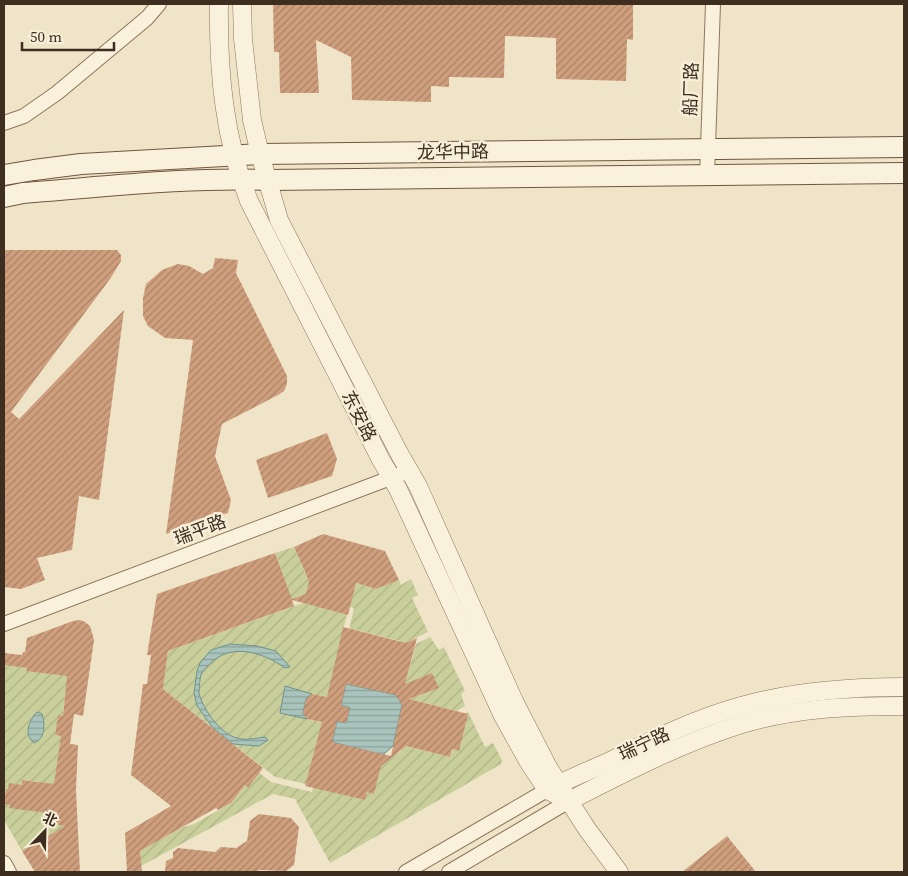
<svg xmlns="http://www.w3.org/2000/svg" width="908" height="876" font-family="'Source Serif 4','Noto Sans SC',serif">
<defs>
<pattern id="garden-furrows" width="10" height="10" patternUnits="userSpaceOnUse" patternTransform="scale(1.25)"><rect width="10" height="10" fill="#c9cf9b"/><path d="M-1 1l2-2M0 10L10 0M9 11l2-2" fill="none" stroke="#aeb285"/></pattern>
<pattern id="water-rules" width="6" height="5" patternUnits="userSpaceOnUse" patternTransform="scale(1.25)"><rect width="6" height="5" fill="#a9c4bc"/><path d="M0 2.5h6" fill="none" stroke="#8ba098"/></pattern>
<pattern id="building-hatch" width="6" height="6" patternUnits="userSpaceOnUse" patternTransform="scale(1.25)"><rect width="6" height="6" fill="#cf9f7d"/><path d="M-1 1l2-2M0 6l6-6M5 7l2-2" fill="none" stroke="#a98266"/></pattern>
</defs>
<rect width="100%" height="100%" fill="#f0e4c8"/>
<g fill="url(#garden-furrows)">
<polygon points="294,547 305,573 310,574 323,600 303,595 273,606 288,588 275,553"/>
<polygon points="411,579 418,595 412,598 428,632 408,642 407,650 399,648 400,641 356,630 348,635 354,608 338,604 342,588 354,591 356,583 376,589 399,580 401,585"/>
<polygon points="303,603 347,614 331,679 337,699 312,694 306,700 303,713 307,719 328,724 318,738 306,784 275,777 163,689 168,651"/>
<polygon points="430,637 439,650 444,647 465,691 461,694 465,706 457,711 409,699 439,688 405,684 416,644"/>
<polygon points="4,665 27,668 26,670 68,673 63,712 74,714 74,718 58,716 55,735 71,737 53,790 39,782 22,780 22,785 6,789 4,803 10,805 9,807 47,813 46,823 77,828 54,832 22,851 4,820"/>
<polygon points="468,712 485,747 493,743 502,760 501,764 330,863 295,799 273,794 141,866 140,851 181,828 194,824 231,803 245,785 248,788 254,780 249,765 271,782 312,792 319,760 320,789 365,800 367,792 374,794 373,769 386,761 401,751 401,739 405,746 450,757 452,749 459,751 459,716"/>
</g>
<g fill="url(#water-rules)" stroke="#6f938a">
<path d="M230 644 257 646 276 651 290 667 285 668C264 653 232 642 211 663 208 666 203 670 201 674 200 679 199 688 199 693 203 710 223 738 242 739 249 740 257 738 265 737L268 740 259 746 233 744 213 728 197 706 194 693 197 671 200 663 211 650Z"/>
<polygon points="346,684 396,695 402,705 393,746 383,755 332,742 337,721 346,723 350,708 341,705"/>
<polygon points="285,686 312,694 306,699 303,713 307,719 280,713"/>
<path d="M37 712 42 714C45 724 46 738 34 743 23 734 29 721 37 712Z"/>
</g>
<g fill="url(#building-hatch)" fill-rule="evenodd">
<polygon points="273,4 633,4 633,40 627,39 626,81 556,79 556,38 505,36 504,78 449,77 449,87 431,86 431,102 352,100 351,57 316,40 319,93 280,93 279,52 274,52"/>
<polygon points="4,250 117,250 121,255 121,261 110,279 11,412 19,419 124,310 99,500 79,496 72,550 37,558 45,580 21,589 4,587"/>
<polygon points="215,258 238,260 236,273 287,376 287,384 284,391 278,395 222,424 215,456 231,500 228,513 166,534 193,340 165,338 148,326 143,316 143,298 146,284 162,270 178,264 189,266 203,274 213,268"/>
<polygon points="327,433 337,459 332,476 268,498 256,460"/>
<polygon points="323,534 385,551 399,580 376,589 356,583 348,615 292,600 294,606 168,651 163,689 263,768 248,788 245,785 231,803 218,810 216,808 140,851 142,872 127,872 125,833 171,806 131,775 143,684 147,684 151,655 147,655 157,594 275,553 292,599 306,594 309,581 294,547"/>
<polygon points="80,620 85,622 90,626 94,640 83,716 74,714 70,744 78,745 76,790 80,872 35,872 22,851 65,826 46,823 47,813 9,808 10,805 4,804 6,789 8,789 9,783 22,785 22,780 54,784 61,736 55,735 58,715 63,716 67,676 26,671 27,668 4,665 4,653 22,655 23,652 25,652 27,638 73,621"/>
<path d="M343 627 406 643 417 638 405 684 432 673 439 688 409 699 468 714 459 751 452 749 450 757 406 746 381 766 374 794 367 792 365 800 305 786 322 722 307 719 303 713 306 699 312 694 327 697ZM346 684 396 695 402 705 391 756 332 742 337 721 346 723 350 708 341 706Z"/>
<polygon points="259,814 291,818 299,827 294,865 286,871 259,870 256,872 165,872 166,861 173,858 173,852 178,848 215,852 221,847 236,848 247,841 250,821"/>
<polygon points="727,836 756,872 682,872"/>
</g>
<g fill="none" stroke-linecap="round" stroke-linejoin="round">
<g stroke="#8d765c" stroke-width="16">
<g id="minor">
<polyline points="4,123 24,116 57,93 147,18 159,4"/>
<polyline points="707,176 713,4"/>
<polyline points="4,624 401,474"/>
<polyline points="4,863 9,872"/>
<polyline points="406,872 547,790"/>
<polyline points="449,872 569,801"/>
</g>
</g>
<g stroke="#8d765c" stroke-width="19">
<g id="tertiary">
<path d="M219 4C218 72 224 138 249 201L381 460 398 489 503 716 528 761 547 790 569 801"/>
<polyline points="242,4 243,39 252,120 260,154 279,220 399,453 418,486 514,701 548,767 569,801 587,829 619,872"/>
<path d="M549 789C568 779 588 771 608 762 651 741 692 720 738 707 792 691 848 687 904 687"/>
<path d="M569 801C625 772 682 743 742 724 795 708 850 706 904 706"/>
</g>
</g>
<g stroke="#6f573f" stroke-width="22">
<g id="secondary">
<polyline points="4,175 34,170 81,164 260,154 904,147"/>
<path d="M4 197 23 193C104 187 186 177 268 180L904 173"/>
</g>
</g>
<use href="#minor" stroke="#faf1dc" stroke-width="14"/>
<use href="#tertiary" stroke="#faf1dc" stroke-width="18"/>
<use href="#secondary" stroke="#faf1dc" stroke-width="20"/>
</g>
<g text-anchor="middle" stroke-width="5" stroke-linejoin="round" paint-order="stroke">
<g font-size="18" fill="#3d2e20" stroke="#f7eed8">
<text transform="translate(691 89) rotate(-88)" y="6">船厂路</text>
<text transform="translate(453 152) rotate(-1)" y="6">龙华中路</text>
<text transform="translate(359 416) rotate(63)" y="6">东安路</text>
<text transform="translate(200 530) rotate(-21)" y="6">瑞平路</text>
<text transform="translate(644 744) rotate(-25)" y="6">瑞宁路</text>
</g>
</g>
<rect width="908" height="876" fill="none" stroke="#3d2e20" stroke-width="10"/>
<g transform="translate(45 831) rotate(23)" stroke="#f7eed8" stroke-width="4" paint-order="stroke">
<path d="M0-4L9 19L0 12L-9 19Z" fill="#3d2e20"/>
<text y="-8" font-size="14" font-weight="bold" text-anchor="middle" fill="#3d2e20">北</text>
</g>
<path d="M22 42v8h92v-8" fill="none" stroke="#3d2e20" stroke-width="2.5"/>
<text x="30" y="42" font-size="15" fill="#3d2e20" stroke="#f7eed8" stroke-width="4" paint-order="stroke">50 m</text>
</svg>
